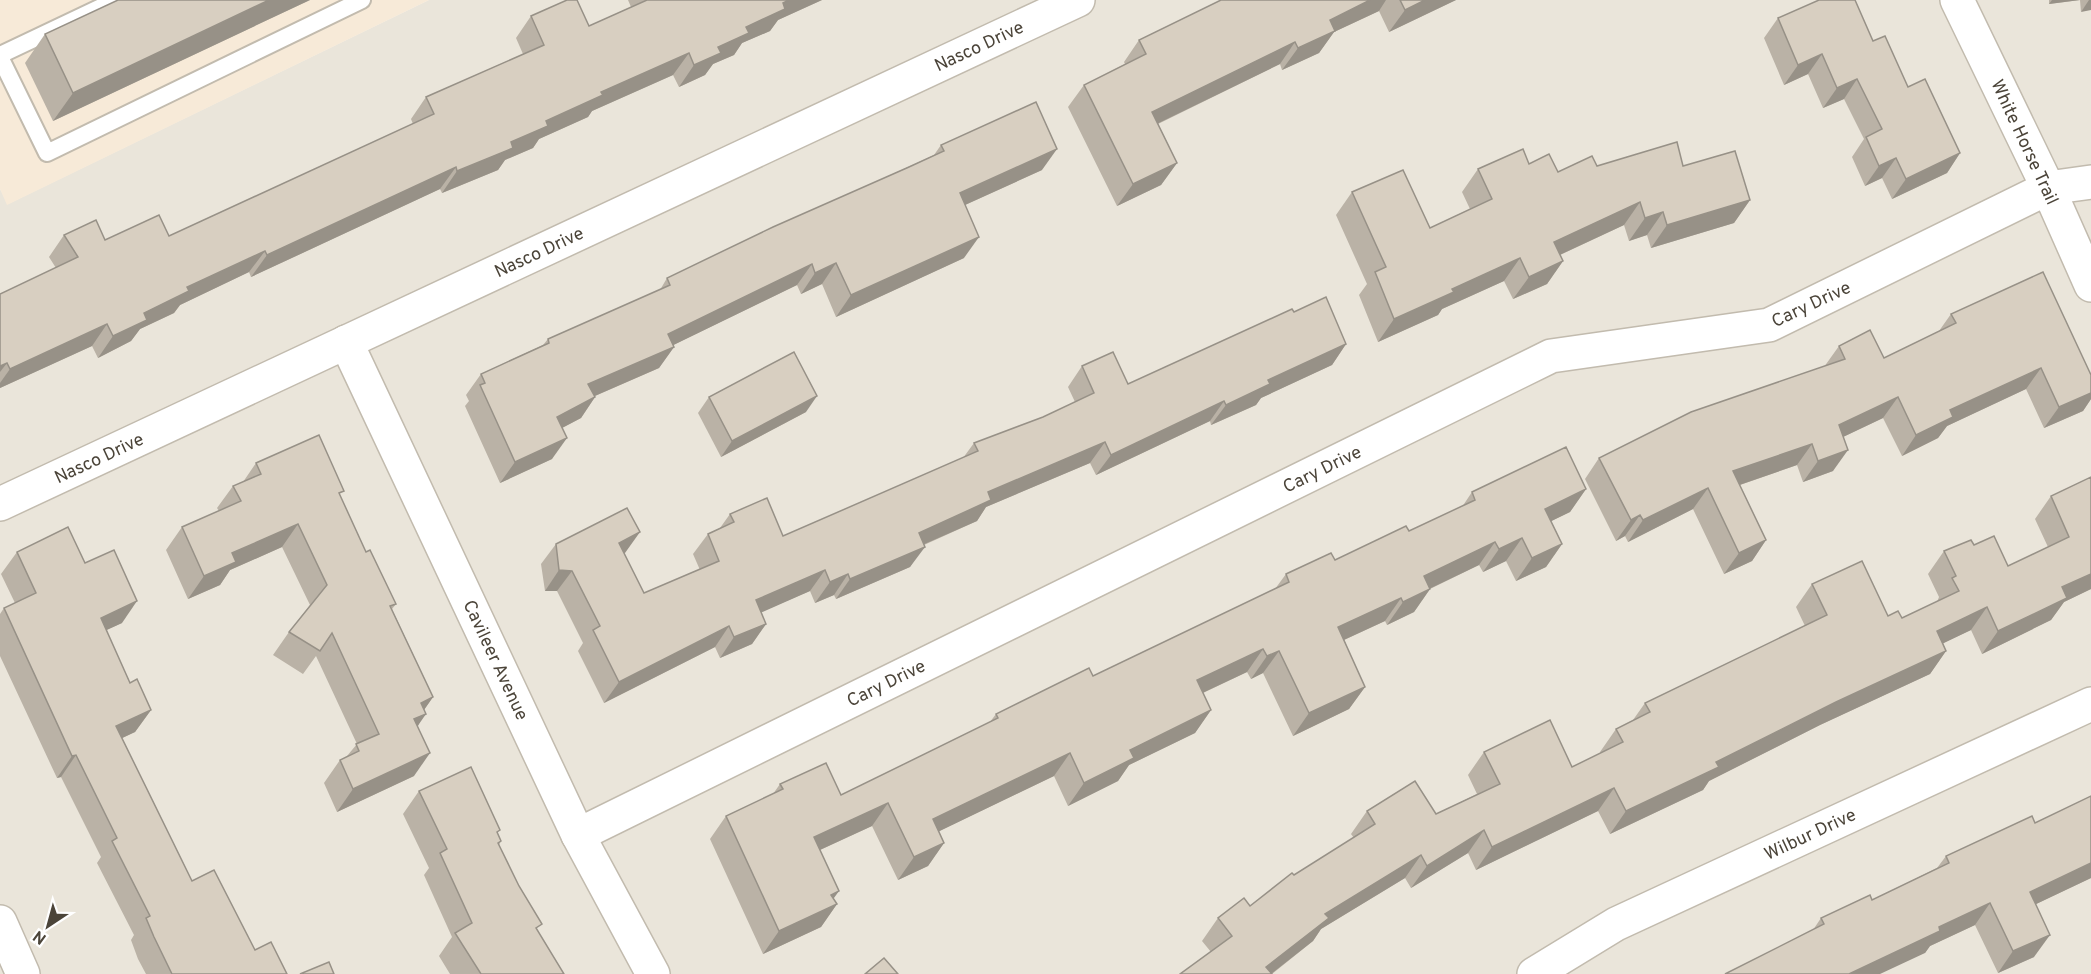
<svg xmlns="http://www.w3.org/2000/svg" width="2091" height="974" font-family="Overpass,sans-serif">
<rect width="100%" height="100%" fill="#f6f3ec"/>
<polygon fill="#eae5da" points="429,0 2091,0 2091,974 0,974 0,189 8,204"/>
<polygon fill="#f7ead8" points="0,0 429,0 7,205 0,189"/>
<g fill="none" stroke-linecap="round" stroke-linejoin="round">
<g stroke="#c2bbae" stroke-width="20">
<g id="lane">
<polyline points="0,55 116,0"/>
<polyline points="0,57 47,153 362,0"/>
</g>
</g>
<g stroke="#c2bbae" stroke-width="36">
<g id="street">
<polyline points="1957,0 2048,188 2091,285"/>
<polyline points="346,342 578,835 653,974"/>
<polyline points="0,504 1078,0"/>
<polyline points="578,835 1551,356 1769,325 2048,188 2091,182"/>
<polyline points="0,922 23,974"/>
<polyline points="1534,974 1616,924 2091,704"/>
</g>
</g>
<use href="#lane" stroke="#fff" stroke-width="16"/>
<use href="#street" stroke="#fff" stroke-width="33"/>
</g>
<g fill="#bab2a6">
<polygon points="310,0 53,121 25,63 45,34"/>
<polygon points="628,0 822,0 778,20 770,31 742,43 734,55 713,64 705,75 679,87 673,75 592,111 588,117 539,139 533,148 505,160 498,170 442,193 440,189 251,277 249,272 180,305 174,313 140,329 131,341 98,358 92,346 0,388 0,294 56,268 49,257 64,235 105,240 169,236 413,124 411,119 426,97 523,54 516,38 531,16 589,26 631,7"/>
<polygon points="1221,0 1456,0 1389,32 1379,11 1334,32 1319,53 1282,70 1280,64 1158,124 1177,163 1161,185 1117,206 1068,107 1084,85 1125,64 1124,62 1139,40"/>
<polygon points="2049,0 2091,0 2081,12 2080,0 2049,4"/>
<polygon points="1778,18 1873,41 1908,87 1960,153 1947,173 1892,199 1882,178 1865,186 1852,157 1864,139 1844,99 1823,108 1808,74 1784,85 1764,38"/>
<polygon points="941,145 1042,170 965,205 964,258 836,317 822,284 801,294 797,285 673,345 674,347 659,368 595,396 595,397 581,418 562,428 552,459 500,483 465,406 469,401 466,395 481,374 543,345 548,339 660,290 667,278 934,155"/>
<polygon points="1529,164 1558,172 1597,166 1683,166 1750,200 1734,223 1651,248 1647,235 1629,241 1624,225 1560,255 1563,261 1547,284 1513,299 1504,281 1442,309 1438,315 1378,342 1359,295 1367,284 1336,215 1352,192 1430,228 1470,209 1462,192 1478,169"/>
<polygon points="1294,312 1346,344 1332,365 1261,398 1256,405 1211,425 1210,421 1096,475 1090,463 986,507 977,521 924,545 910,567 836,599 834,595 815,603 810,591 761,612 766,624 752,644 720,658 715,647 604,703 578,651 583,643 557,591 545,591 541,564 556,544 625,553 624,554 644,593 700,570 693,554 708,534 720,528 730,514 783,536 963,458 974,443 1043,417 1075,402 1068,387 1082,366 1128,384"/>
<polygon points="1951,314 2091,375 2091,399 2083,411 2044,428 2026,389 1947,426 1938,438 1902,456 1883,418 1843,437 1833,471 1803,482 1797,465 1740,485 1766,540 1752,561 1724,574 1693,509 1628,542 1625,536 1616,541 1585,479 1599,458 1824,367 1839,346 1884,358 1939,331"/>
<polygon points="709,397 806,412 721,457 698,413"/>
<polygon points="256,463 340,496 366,552 396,604 392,609 433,697 424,710 418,726 414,776 337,812 324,783 340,760 347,756 357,744 316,656 303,674 273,655 289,632 310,605 282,547 230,570 220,585 188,599 166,550 182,527 219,511 217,508 233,486 243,482"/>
<polygon points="2091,477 2091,589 2064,602 2051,620 1982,654 1971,630 1943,643 1946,651 1930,674 1820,725 1709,781 1703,790 1610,834 1598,811 1476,870 1468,853 1411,888 1405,878 1321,929 1313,941 1272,974 1211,952 1202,941 1218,918 1250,906 1294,875 1354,838 1351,834 1367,811 1436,814 1477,794 1468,775 1484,752 1572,767 1601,753 1600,752 1616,729 1633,720 1645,703 1805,626 1796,607 1812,584 1888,616 1902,618 1937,602 1939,597 1928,574 1944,551 1974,545 2008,566 2048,547 2035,519 2051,496"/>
<polygon points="1586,489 1570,512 1551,521 1562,544 1546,567 1516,581 1506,561 1483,572 1479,565 1430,589 1414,612 1387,625 1385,621 1344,640 1365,687 1349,709 1293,736 1263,673 1251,679 1247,672 1203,693 1211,710 1195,733 1129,765 1118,781 1068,806 1054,776 939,831 944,843 928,866 898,880 872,826 820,850 834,899 837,904 821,927 763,954 710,839 726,816 773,794 780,784 841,795 990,722 996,714 1093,676 1275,589 1286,574 1335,560 1409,531 1462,507 1472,492"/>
<polygon points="17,552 85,563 122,623 106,630 130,683 151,710 135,732 122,738 192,881 255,950 287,974 146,974 138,959 131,940 134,935 97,863 101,857 61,777 57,778 0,656 0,614 4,608 15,603 1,574"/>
<polygon points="419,791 498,834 501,841 499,845 537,931 564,974 450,974 439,956 452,937 424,875 429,868 403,814"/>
<polygon points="2091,796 2091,878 2036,904 2034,957 1998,973 1975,925 1930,946 1925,953 1813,930 1821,918 1872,900 1937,868 1946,856 2035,823"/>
</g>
<g fill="#979187">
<polygon points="269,0 310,0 53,121 73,93"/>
<polygon points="789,0 822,0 778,20 770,31 742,43 734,55 713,64 705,75 679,87 694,65 746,27 783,3"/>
<polygon points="1370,0 1386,0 1379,11 1334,32 1319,53 1282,70 1298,48 1330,20"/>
<polygon points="1425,0 1456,0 1389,32 1405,10"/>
<polygon points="2052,0 2080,0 2049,4"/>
<polygon points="2089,0 2091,0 2091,10 2081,12"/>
<polygon points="1295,42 1280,64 1136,134 1152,112"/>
<polygon points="689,53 673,75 592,111 588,117 539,139 533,148 505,160 498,170 442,193 457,171 511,142 546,121 601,92"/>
<polygon points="1822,54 1808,74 1784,85 1798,65"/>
<polygon points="1857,79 1844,99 1823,108 1837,88"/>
<polygon points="1057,149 1042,170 945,214 960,193"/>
<polygon points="1960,153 1947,173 1892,199 1906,179"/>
<polygon points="1896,158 1882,178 1865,186 1879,166"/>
<polygon points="1177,163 1161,185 1117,206 1133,184"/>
<polygon points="456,167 440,189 251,277 267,255"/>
<polygon points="1750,200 1734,223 1651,248 1667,225"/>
<polygon points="1640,202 1624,225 1538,265 1554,242"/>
<polygon points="1663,212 1647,235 1629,241 1645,218"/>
<polygon points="979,237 964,258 836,317 851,295"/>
<polygon points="265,251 249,272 180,305 174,313 140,329 131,341 98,358 113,336 144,313 187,287"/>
<polygon points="1520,258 1504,281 1442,309 1438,315 1378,342 1394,319 1452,289"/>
<polygon points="1563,261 1547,284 1513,299 1529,277"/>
<polygon points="836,263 822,284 801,294 815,273"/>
<polygon points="812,264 797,285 653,355 668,334"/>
<polygon points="107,324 92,346 0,388 0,383 10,369"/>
<polygon points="1346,344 1332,365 1261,398 1256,405 1211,425 1226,405 1268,380"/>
<polygon points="674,347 659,368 574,405 588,384"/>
<polygon points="7,363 0,372 0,366"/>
<polygon points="2041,368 2026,389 1947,426 1938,438 1902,456 1916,435 1950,410"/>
<polygon points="2091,393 2091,399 2083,411 2044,428 2059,407"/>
<polygon points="817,396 806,412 721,457 732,441"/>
<polygon points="595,397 581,418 543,438 557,417"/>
<polygon points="1898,397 1883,418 1824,446 1839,425"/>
<polygon points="1224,401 1210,421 1096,475 1111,455"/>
<polygon points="567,438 552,459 500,483 515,462"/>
<polygon points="1105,442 1090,463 986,507 977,521 904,553 919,533 988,492"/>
<polygon points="1812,444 1797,465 1719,492 1733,471"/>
<polygon points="1848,450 1833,471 1803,482 1818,461"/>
<polygon points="1708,488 1693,509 1628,542 1643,520"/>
<polygon points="1586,489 1570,512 1529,532 1545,509"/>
<polygon points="1640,515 1625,536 1616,541 1631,520"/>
<polygon points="298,524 282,547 230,570 220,585 188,599 204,576 232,553"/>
<polygon points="640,532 625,553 604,563 619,543"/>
<polygon points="1522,538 1506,561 1483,572 1499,549"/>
<polygon points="1766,540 1752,561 1724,574 1739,553"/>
<polygon points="1495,542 1479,565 1408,599 1424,576"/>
<polygon points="1562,544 1546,567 1516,581 1532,558"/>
<polygon points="925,547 910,567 836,599 850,579"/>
<polygon points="559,570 572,571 557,591 545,591"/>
<polygon points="825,570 810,591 742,621 756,600"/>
<polygon points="848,574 834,595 815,603 830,582"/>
<polygon points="2091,574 2091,589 2064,602 2051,620 1982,654 1998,631 2062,587"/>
<polygon points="1430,589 1414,612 1387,625 1403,602"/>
<polygon points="1401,598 1385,621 1322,650 1338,627"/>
<polygon points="137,601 122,623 85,640 101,618"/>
<polygon points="1987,607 1971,630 1921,654 1937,631"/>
<polygon points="766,624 752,644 720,658 734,637"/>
<polygon points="729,626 715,647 604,703 619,682"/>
<polygon points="1263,649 1247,672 1181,703 1197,680"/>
<polygon points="1279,651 1263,673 1251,679 1267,656"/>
<polygon points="1946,651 1930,674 1820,725 1709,781 1703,790 1610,834 1626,811 1716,762 1836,702"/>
<polygon points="1365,687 1349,709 1293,736 1309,713"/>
<polygon points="433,697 419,717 426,714 410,737 398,742 421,703"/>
<polygon points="151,710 135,732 101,748 116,726"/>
<polygon points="1211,710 1195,733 1129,765 1118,781 1068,806 1084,783 1130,750"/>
<polygon points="430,753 414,776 337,812 353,789"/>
<polygon points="1070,753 1054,776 917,842 933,819"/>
<polygon points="76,755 61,777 57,778 72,756"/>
<polygon points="1614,788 1598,811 1476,870 1492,847"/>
<polygon points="888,803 872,826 798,860 814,837"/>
<polygon points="1484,830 1468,853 1411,888 1427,866"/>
<polygon points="944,843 928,866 898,880 914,857"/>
<polygon points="1421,855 1405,878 1321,929 1313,941 1271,974 1266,967 1325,914"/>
<polygon points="2091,863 2091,878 2015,914 2030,892"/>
<polygon points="839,891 826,909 837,904 821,927 763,954 779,931 831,895"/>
<polygon points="1990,903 1975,925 1930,946 1925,953 1880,974 1849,974 1939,927"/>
<polygon points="2050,935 2034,957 1998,973 2013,951"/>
</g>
<g fill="#d8cfc1" stroke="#979187" stroke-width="1.5">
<polygon points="118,0 269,0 73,93 45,34"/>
<polygon points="567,0 577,0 589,26 647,0 789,0 783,3 785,9 746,27 749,33 718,47 721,53 694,65 689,53 601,92 603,95 546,121 548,126 511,142 513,148 457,171 456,167 267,255 265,251 187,287 189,291 144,313 147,320 113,336 107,324 10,369 7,363 0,366 0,294 78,257 64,235 96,220 105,240 159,215 169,236 434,114 426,97 544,45 531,16"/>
<polygon points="1221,0 1370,0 1330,20 1335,31 1298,48 1295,42 1152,112 1177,163 1133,184 1084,85 1146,54 1139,40"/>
<polygon points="1400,0 1425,0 1405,10"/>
<polygon points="1819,0 1855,0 1873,41 1885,36 1908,87 1925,79 1960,153 1906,179 1896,158 1879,166 1866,137 1882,129 1857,79 1837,88 1822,54 1798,65 1778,18"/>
<polygon points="1036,102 1057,149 960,193 979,237 851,295 836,263 815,273 812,264 668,334 674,347 588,384 595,397 557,417 567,438 515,462 480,385 485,383 481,374 549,343 548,339 670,285 667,278 773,227 909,167 944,151 941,145"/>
<polygon points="1677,142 1683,166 1735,151 1750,200 1667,225 1663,212 1645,218 1640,202 1554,242 1563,261 1529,277 1520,258 1452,289 1454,292 1394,319 1375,272 1386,267 1352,192 1403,170 1430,228 1492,199 1478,169 1523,149 1529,164 1549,154 1558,172 1592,156 1597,166"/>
<polygon points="2043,272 2091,375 2091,393 2059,407 2041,368 1950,410 1953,417 1916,435 1898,397 1839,425 1848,450 1818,461 1812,444 1733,471 1766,540 1739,553 1708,488 1643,520 1640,515 1631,520 1599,458 1691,412 1845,359 1839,346 1870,330 1884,358 1956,323 1951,314"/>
<polygon points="1326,297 1346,344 1268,380 1270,384 1226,405 1224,401 1111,455 1105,442 988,492 991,500 919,533 925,547 850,579 848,574 830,582 825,570 756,600 766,624 734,637 729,626 619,682 593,630 600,626 572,571 559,570 556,544 627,508 640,532 619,543 644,593 719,561 708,534 734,522 730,514 767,498 783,536 978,451 974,443 1043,417 1094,393 1082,366 1113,352 1128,384 1292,309 1294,312"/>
<polygon points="794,352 817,396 732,441 709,397"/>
<polygon points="319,435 344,491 339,493 366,552 370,550 396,604 390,606 433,697 421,703 426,714 414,719 430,753 353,789 340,760 359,751 356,744 379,734 332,633 320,651 289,632 327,585 298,524 232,553 236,562 204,576 182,527 241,501 233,486 261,474 256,463"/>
<polygon points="1566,447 1586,489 1545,509 1562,544 1532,558 1522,538 1499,549 1495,542 1424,576 1430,589 1403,602 1401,598 1338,627 1365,687 1309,713 1279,651 1267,656 1263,649 1197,680 1211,710 1130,750 1134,758 1084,783 1070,753 933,819 944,843 914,857 888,803 814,837 839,891 831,895 837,904 779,931 726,816 783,789 780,784 826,763 841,795 998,718 996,714 1089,668 1093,676 1289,582 1286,574 1331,553 1335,560 1406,526 1409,531 1475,500 1472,492"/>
<polygon points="2091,477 2091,574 2062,587 2067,598 1998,631 1987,607 1937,631 1946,651 1836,702 1716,762 1719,767 1626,811 1614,788 1492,847 1484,830 1427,866 1421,855 1325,914 1329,918 1266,967 1272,974 1180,974 1232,936 1218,918 1244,898 1250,906 1292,873 1294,875 1375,824 1367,811 1415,781 1436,814 1500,784 1484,752 1550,720 1572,767 1623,742 1616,729 1650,712 1645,703 1827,615 1812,584 1862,561 1888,616 1898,611 1902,618 1959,591 1952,578 1956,576 1944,551 1971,540 1974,545 1994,536 2008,566 2069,537 2051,496"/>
<polygon points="68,527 85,563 114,550 137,601 101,618 130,683 137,679 151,710 116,726 192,881 214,870 255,950 271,942 287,974 172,974 154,937 146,918 150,916 112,841 117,838 76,755 72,756 4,608 36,593 17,552"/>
<polygon points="471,767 500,830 497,832 501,841 498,843 519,886 542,924 536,928 564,974 481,974 455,933 472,923 440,853 447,849 419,791"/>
<polygon points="2091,796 2091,863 2030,892 2050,935 2013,951 1990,903 1939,927 1940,931 1849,974 1725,974 1824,924 1821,918 1870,895 1872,900 1949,863 1946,856 2032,816 2035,823"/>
<polygon points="884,958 898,974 865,974"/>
<polygon points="329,962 334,974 300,974"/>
</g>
<g text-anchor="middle" stroke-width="4.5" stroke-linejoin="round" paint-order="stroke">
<g font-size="18" fill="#4b4439" stroke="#fff">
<text transform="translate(979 46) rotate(-25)" y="6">Nasco Drive</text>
<text transform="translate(2025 142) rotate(65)" y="6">White Horse Trail</text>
<text transform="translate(539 252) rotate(-25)" y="6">Nasco Drive</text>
<text transform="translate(1811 304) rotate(-25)" y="6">Cary Drive</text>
<text transform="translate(99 458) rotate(-25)" y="6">Nasco Drive</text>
<text transform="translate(1322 469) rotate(-26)" y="6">Cary Drive</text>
<text transform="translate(496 660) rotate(65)" y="6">Cavileer Avenue</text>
<text transform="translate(886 683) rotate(-26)" y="6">Cary Drive</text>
<text transform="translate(1810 834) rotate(-25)" y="6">Wilbur Drive</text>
</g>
</g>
<g transform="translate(48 926) rotate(216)" stroke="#ffffff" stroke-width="4.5" paint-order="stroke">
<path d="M0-4.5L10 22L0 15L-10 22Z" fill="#4b4439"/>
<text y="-9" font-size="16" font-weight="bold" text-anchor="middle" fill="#4b4439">N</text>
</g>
</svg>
